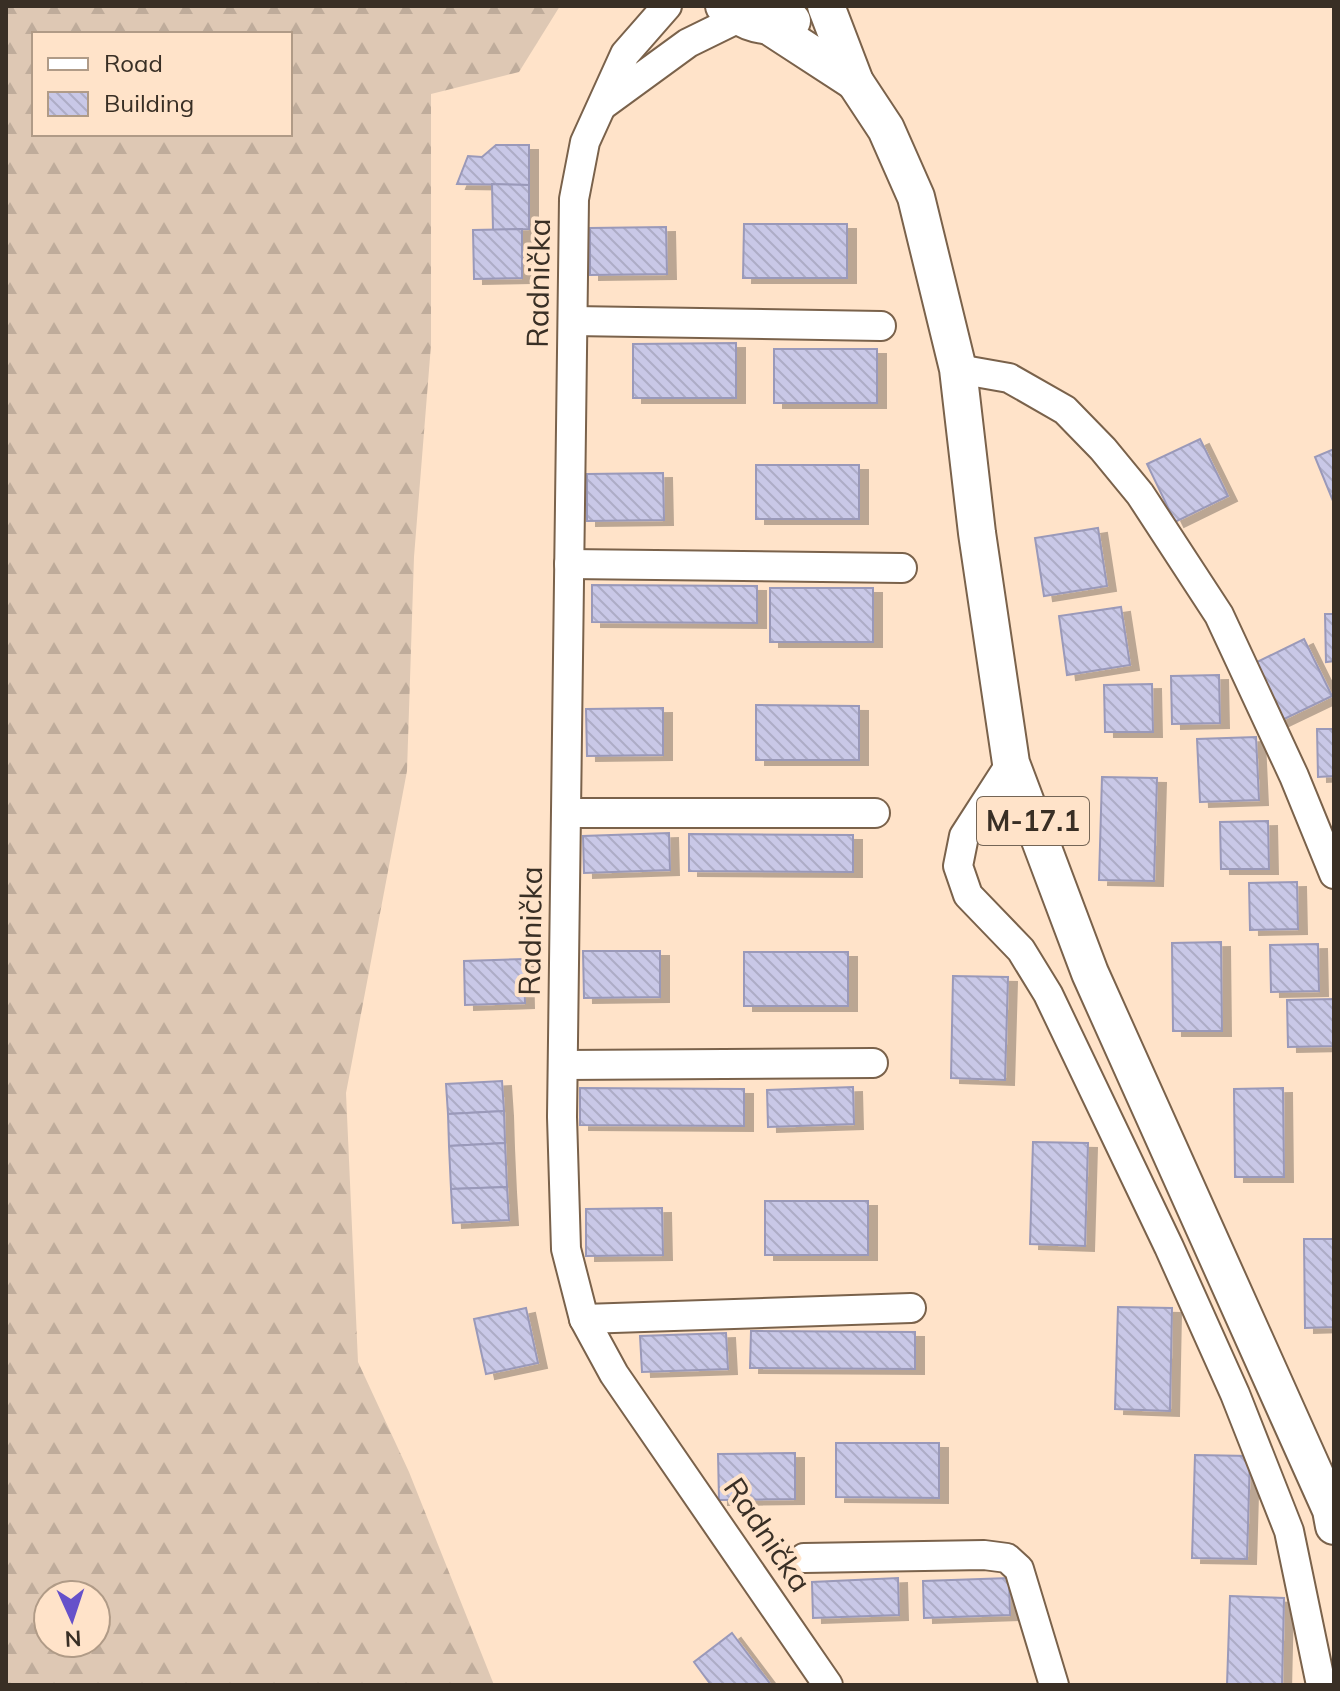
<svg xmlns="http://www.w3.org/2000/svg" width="1340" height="1691" font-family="Mulish,sans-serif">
<defs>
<pattern id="forest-firs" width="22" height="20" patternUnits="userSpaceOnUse" patternTransform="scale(2)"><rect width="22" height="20" fill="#dec8b4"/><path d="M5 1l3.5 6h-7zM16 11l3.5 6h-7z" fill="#bfac9b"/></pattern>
<pattern id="building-back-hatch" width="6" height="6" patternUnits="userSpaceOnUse" patternTransform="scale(2)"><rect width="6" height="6" fill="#c9c8e7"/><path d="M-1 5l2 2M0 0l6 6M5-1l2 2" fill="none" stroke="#adacc6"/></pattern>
<filter id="shadow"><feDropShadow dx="9" dy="5" stdDeviation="0" flood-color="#0004"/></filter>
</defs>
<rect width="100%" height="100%" fill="#ffe3c9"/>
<path fill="url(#forest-firs)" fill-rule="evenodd" d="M6 6H560L519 72 431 94V345L414 557 407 771 346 1093 358 1362 409 1472 494 1685H6ZM34 34H290V134H34ZM48 1595H96V1643H48Z"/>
<g fill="url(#building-back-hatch)" stroke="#9a99b9" stroke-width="2" filter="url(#shadow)">
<polygon points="496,145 529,145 529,185 457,184 468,156 482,157"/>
<polygon points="492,184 529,185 529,229 493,230"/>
<polygon points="744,224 847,224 847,278 743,278"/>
<polygon points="666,227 667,274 590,275 590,228"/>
<polygon points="522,229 522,278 474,279 473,230"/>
<polygon points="736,343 736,398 633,398 633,344"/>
<rect x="774" y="349" width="103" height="54"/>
<polygon points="1200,439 1228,496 1175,522 1147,464"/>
<polygon points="1334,449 1334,500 1333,501 1315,457"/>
<rect x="756" y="465" width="103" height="54"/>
<polygon points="663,473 664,520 587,521 587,474"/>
<polygon points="1098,528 1107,586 1044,596 1035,538"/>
<polygon points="592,585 757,586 757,623 592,622"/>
<rect x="770" y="588" width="103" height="54"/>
<polygon points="1121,607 1130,665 1067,675 1059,616"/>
<polygon points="1325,614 1334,614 1334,661 1326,662"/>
<polygon points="1304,639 1332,696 1278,722 1251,665"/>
<polygon points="1219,675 1220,723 1172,724 1171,676"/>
<polygon points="1152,684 1153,732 1105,732 1104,685"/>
<polygon points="756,705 859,706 859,760 756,760"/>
<polygon points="663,708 663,755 587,756 586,709"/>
<polygon points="1317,729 1334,729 1334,776 1318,777"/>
<polygon points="1256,737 1259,800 1200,802 1197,739"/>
<polygon points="1102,777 1157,778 1154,881 1099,880"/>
<polygon points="1268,821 1269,869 1221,869 1220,822"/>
<polygon points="669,833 670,870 584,873 583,836"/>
<polygon points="689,834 853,835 853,872 689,871"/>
<polygon points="1297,882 1298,929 1250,930 1249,883"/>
<polygon points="1221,942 1222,1031 1173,1031 1172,943"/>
<polygon points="1318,944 1319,991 1271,992 1270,945"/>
<polygon points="583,951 660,951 660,997 584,998"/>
<rect x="744" y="952" width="104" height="54"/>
<polygon points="524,959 525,1003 465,1005 464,961"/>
<polygon points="953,976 1008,977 1005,1080 951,1078"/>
<polygon points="1334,999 1334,1046 1288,1047 1287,1000"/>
<polygon points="502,1081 504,1111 448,1114 446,1084"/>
<polygon points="853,1087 854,1124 768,1127 767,1090"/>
<polygon points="580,1088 744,1089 744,1126 580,1125"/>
<polygon points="1283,1088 1284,1177 1235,1177 1234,1089"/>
<polygon points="504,1111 505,1143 449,1146 448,1114"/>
<polygon points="1033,1142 1088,1143 1085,1246 1030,1244"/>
<polygon points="505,1143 507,1187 451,1189 449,1146"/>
<polygon points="507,1187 509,1220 453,1223 451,1189"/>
<rect x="765" y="1201" width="103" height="54"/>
<polygon points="662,1208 663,1255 586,1256 586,1209"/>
<polygon points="1304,1239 1334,1239 1334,1327 1305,1328"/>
<polygon points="1118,1307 1172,1308 1170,1411 1115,1409"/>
<polygon points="526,1308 538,1363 486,1374 474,1319"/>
<polygon points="751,1331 915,1332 915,1369 750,1368"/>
<polygon points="726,1333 728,1369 642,1372 640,1336"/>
<polygon points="836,1443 939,1443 939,1498 836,1497"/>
<polygon points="795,1453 795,1499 719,1500 718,1454"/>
<polygon points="1195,1455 1250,1456 1247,1559 1192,1558"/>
<polygon points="898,1578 899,1615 813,1618 812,1582"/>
<polygon points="1009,1578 1010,1615 924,1618 923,1581"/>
<polygon points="1230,1596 1284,1598 1282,1685 1227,1685"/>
<polygon points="732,1633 771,1685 711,1685 694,1662"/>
</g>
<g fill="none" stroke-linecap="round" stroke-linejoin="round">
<g stroke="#7a624b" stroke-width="32">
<g id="minor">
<polyline points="667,6 625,54 585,142 574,199 562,1117 566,1249 584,1319 614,1374 828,1685"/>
<polyline points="603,105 688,43 739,18"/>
<polyline points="573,321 881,326"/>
<polyline points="958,369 1009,378 1065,410 1103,449 1140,494 1219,615 1294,776 1334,874"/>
<polyline points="569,564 902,568"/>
<polyline points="1011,763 964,836 958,866 968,895 1021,950 1048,994 1169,1247 1235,1394 1289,1531 1321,1685"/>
<polyline points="566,813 875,813"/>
<polyline points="563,1065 873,1063"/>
<polyline points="584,1319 911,1308"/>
<polyline points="804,1558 984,1555 1007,1558 1019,1569 1054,1685"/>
</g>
</g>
<g stroke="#7a624b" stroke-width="40">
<g id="major">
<path d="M724 6C745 23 766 31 792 21"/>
<polyline points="826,6 855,82 886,129 916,197 958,369 977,533 1011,763 1090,973 1331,1510 1334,1526"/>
<polyline points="769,26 855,82"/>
</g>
</g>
<use href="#minor" stroke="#fff" stroke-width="28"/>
<use href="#major" stroke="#fff" stroke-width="36"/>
</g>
<g text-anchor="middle" stroke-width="8" stroke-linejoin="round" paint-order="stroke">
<rect fill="#ffe3c9" stroke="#746556" stroke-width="2" x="977" y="797" width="112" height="48" rx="6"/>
<g font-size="28" font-weight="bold" fill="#392f25">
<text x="1033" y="831">M-17.1</text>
</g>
<g font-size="30" fill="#392f25" stroke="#ffe3c9">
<text transform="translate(539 283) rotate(-89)" y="10">Radnička</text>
<text transform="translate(531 931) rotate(-89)" y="10">Radnička</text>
<text transform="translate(767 1535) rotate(56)" y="10">Radnička</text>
</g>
</g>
<rect width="1340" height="1691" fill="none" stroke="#392f25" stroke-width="16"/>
<rect x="32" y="32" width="260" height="104" fill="#ffe3c9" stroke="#b09b87" stroke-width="2"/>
<rect x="48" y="58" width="40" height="12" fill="#ffffff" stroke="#b09b87" stroke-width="2"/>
<text x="104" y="72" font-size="24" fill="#392f25">Road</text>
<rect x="48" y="92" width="40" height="24" fill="url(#building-back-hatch)" stroke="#b09b87" stroke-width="2"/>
<text x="104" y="112" font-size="24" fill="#392f25">Building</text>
<g transform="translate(72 1619) rotate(177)"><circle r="38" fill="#ffe3c9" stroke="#b09b87" stroke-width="2"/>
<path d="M0-6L14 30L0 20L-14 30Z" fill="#6651ca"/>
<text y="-12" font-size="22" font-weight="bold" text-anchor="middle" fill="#392f25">N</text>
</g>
</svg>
